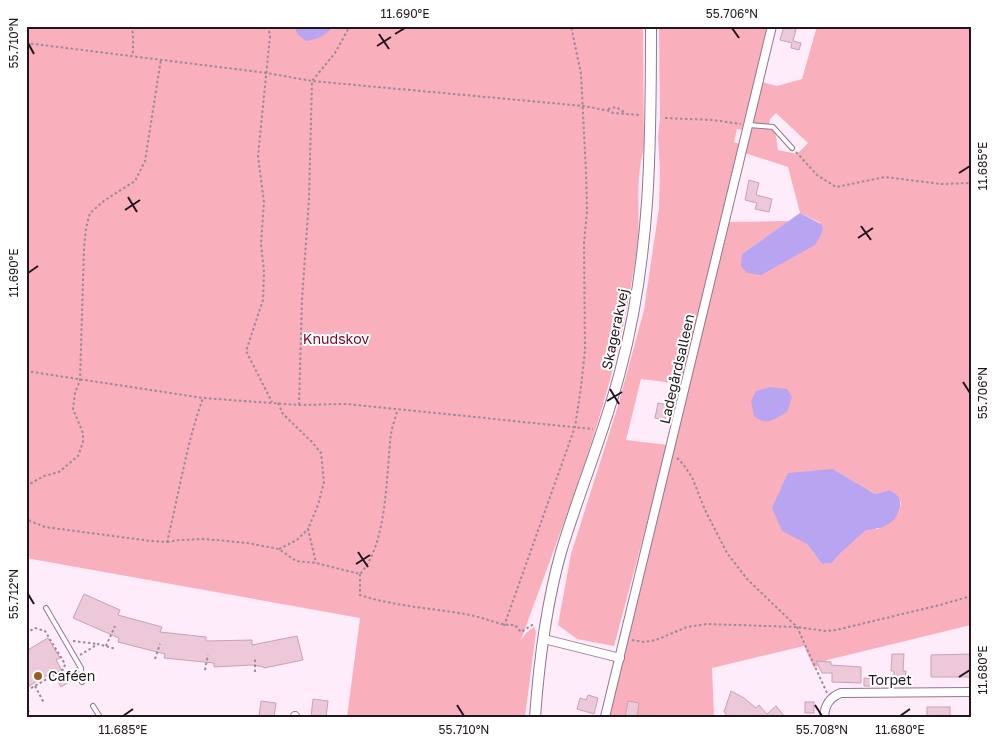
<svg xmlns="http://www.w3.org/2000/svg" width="997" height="743" font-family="'Golos Text',sans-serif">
<rect width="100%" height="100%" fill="#ffecfb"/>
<g fill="#fab0bc" fill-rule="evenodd">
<path d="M26 26H643L644 148C635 181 640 207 638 238 636 259 632 281 628 302 606 419 561 529 521 640L526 633 534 627 536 632 525 717H347L360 618 26 558Z"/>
<polygon points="659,26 769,26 743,130 737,129 734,142 740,144 682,384 641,379 626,440 668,445 614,646 577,639 558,625 571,554 617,409 644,310 659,208 660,171 658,137 660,118"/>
<path d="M817 26H971V625L827 660 814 668 804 646 712 668 714 717H609L728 222 789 221 742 254 821 223 800 213 788 167 745 153 762 82 777 86 802 79ZM776 113 808 143 797 154 778 150 775 130 768 129 770 119ZM833 469 875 494 890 490 897 495 901 503 898 514 878 529H866C855 541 841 551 832 563L822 564 807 544Z"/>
</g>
<g fill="#b8a4f0">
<path d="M295 26H332C327 36 317 39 306 41L297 34Z"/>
<polygon points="800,213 821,224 823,228 821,235 815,245 761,275 747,273 741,266 742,254"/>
<path d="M770 387 787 389 792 397 787 412C774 419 767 427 754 416L751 401 756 391Z"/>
<path d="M833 469 875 494 890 490C892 492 895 493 897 495 904 503 898 518 890 523 883 528 875 529 866 530 855 541 841 551 832 563L822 564 807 544 782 531 772 508 788 473Z"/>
</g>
<g fill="#edc8d8" stroke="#c7a2b2">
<polygon points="784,26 797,26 793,41 801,43 799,50 791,48 792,43 780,40"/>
<polygon points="749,180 759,183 756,195 772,199 769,212 755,209 757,203 745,200"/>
<polygon points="658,403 668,405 665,420 655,418"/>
<polygon points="84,594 120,610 118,615 162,627 160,632 206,637 206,641 252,640 252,645 297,636 303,660 264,668 264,667 252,665 214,667 214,663 164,658 165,654 118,642 119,638 73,618"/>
<polygon points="48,638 60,658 56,660 64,674 69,671 74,679 61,687 52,672 26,688 26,651"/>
<polygon points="892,654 904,654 903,671 906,671 905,680 894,680 894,671 891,671"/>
<polygon points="971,654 971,677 931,677 931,655"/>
<polygon points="816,661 831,662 831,665 861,667 861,683 832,682 832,673 822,673"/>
<polygon points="864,678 872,679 872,686 864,686"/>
<polygon points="731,691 744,698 756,708 759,705 767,714 776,706 785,717 725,717 726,713 724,712"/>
<polygon points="588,695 598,698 594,714 577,709 580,698 586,700"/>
<polygon points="313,699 328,701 326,717 311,717"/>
<polygon points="261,701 276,703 274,717 259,717"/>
<polygon points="628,701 639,703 637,717 625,717"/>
<rect x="805" y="702" width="9" height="11"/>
<rect x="927" y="707" width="23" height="10"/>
</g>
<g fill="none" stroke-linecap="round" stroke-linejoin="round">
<g stroke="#92768d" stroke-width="6">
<g id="service">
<polyline points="749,125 773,127 792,148"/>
<polyline points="46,608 81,668 82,682"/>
<polyline points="93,706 100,717"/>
</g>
</g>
<g stroke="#92768d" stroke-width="10">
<g id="minor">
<polyline points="544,639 620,658"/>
<polyline points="295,717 295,716"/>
<polyline points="605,717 772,26"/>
<path d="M824 717C825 704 830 697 841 693L971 692"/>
</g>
</g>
<g stroke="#92768d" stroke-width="12">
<path id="tertiary" d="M535 717C539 662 546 605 561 552 579 492 604 433 620 372 651 257 651 145 651 26"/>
</g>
<g stroke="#998a96" stroke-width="2" stroke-dasharray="2.5 2.5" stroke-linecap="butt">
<polyline points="131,26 133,34 133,55"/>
<polyline points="268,26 270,36 258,156 264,202 261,244 264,272 263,300 246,351 272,402"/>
<polyline points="26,43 267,73 312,81 584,106 609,111 613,113 640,115"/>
<polyline points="608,109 616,107 624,112"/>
<polyline points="665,118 713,120 741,124"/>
<polyline points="796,152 817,175 836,187 885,177 941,184 971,183"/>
<polyline points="26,371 203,398 299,405 346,404 593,429"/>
<polyline points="278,403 283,414 312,442 321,453 324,482 318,505 308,529 316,563"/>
<polyline points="299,405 302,300 309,199 312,81 335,53 350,26"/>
<polyline points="677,458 683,464 692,477 705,510 727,553 747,579 797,627 827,693"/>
<polyline points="26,486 44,476 59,472 78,456 83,442 83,433 73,409 75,393 80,380 84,248 86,228 90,213 105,200 135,181 145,161 161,59"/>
<path d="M26 516 30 521 45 527 151 541 167 542C179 494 186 445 203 398"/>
<path d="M167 542 180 540 205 539 247 543 279 549 296 561 316 563 360 574C388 544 386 473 391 434 392 427 395 419 397 412"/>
<polyline points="279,549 297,540 308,529"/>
<path d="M360 574V595C396 607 434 608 470 615 486 618 500 626 515 625L521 632 532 625H535"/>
<polyline points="504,626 575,427 581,387 585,350 584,243 587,212 586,172 581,74 571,26"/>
<polyline points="26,633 35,628 45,631 65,664 64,669 26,691"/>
<polyline points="632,640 644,642 656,640 687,627 707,624 797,627 826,631 836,630 940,605 971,596"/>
<polyline points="73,641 98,644"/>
<polyline points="106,646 115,626"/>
<polyline points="80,655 98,644 116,649"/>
<polyline points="155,659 160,644"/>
<polyline points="205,670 208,655"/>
<polyline points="255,672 255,657"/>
<polyline points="35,686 44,703"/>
<polyline points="26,707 29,712"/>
</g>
<use href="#service" stroke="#fff" stroke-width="4"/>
<use href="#minor" stroke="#fff" stroke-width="8"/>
<use href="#tertiary" stroke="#fff" stroke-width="10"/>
</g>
<path fill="none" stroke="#21161f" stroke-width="2" d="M732 28 739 38M379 34 389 49M395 34 405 28M28 43 34 54M377 46 391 37M959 173 970 166M128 197 137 212M125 210 140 200M861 226 871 240M858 238 873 228M28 273 38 266M963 382 970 393M610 389 619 404M607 401 622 392M358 552 368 567M356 564 370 555M28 594 34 604M959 677 970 670M457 705 464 716M815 705 822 716M123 716 133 709M900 716 910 709"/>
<circle fill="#995d1e" stroke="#fff" stroke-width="2" cx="38" cy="676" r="5"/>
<g text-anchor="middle" stroke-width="4" stroke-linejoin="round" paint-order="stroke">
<g font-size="14" fill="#21161f" stroke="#fff">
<text transform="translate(615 329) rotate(-78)" y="5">Skagerakvej</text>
<text transform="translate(677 369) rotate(-77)" y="5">Ladegårdsalleen</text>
<text x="890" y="685">Torpet</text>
</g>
<g font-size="14" fill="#72042d" stroke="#fff">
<text x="336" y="344">Knudskov</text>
</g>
<g font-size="14" fill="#21161f" stroke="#fff" text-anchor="start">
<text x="48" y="681">Caféen</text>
</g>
</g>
<rect width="997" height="743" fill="none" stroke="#ffffff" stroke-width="55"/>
<rect x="28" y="28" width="942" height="688" fill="none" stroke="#21161f" stroke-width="2"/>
<g font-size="12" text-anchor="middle" fill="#21161f">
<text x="405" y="18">11.690°E</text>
<text x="732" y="18">55.706°N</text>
<text transform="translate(14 43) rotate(-90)" y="4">55.710°N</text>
<text transform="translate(983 166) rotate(-90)" y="4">11.685°E</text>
<text transform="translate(14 273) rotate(-90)" y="4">11.690°E</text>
<text transform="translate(983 393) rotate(-90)" y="4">55.706°N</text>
<text transform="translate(14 594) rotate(-90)" y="4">55.712°N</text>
<text transform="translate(983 670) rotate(-90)" y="4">11.680°E</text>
<text x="123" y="734">11.685°E</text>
<text x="464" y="734">55.710°N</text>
<text x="822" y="734">55.708°N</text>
<text x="900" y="734">11.680°E</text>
</g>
</svg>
